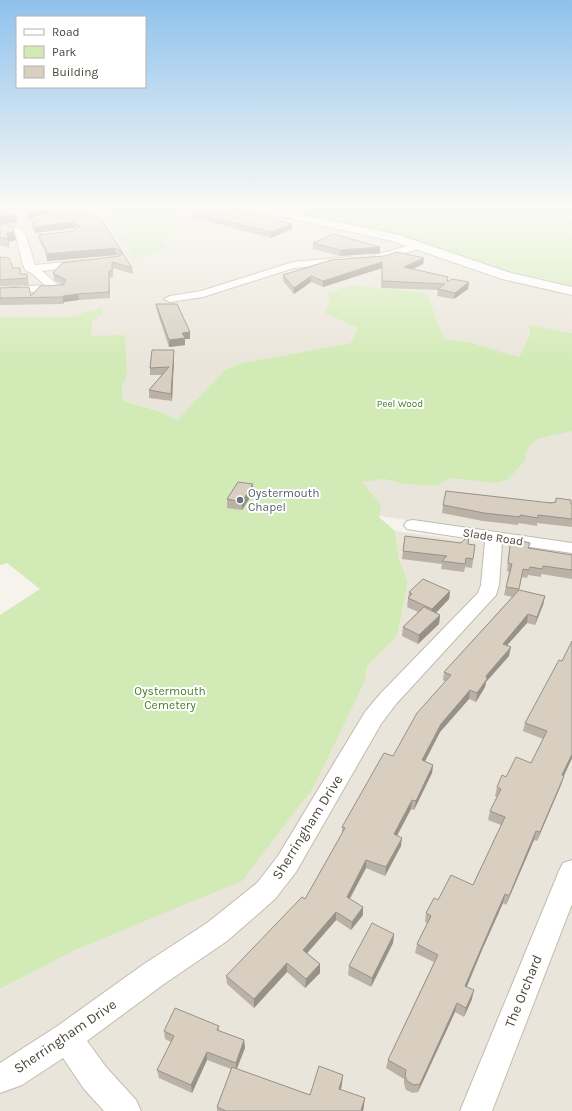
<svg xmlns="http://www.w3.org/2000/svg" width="572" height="1111" font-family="Karla,sans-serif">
<rect width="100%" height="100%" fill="#f6f3ec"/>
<g fill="#eae5da">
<polygon points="25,208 63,208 99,211 129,219 131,224 130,228 121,233 118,242 174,208 251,208 394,239 572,294 572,333 530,325 530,334 519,357 469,342 444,339 427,293 351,285 327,295 330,300 329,307 345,322 357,328 351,343 242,363 225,370 177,420 158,411 123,401 122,386 127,376 91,336 93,320 103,307 70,317 0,317 0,212"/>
<polygon points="572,431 572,543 379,516 362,481 384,479 403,484 437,485 449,478 495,483 507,480 531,444 546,435"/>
<polygon points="395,531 572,554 572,1111 0,1111 0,989 77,949 357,697 365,681 367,666 397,636 408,582 399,558"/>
</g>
<g fill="#d2eab5">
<path d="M63 208H175L179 224 166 237 163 243 172 245 132 261 131 246 117 241C122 232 128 231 131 224L129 219 99 211Z"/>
<polygon points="264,208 572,208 572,289 532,280 420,245"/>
<path d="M351 285 427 293 444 339 469 342 519 357 530 334V325L572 333V431C552 437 526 434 525 461L507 480 495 483 449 478 437 486 403 484 384 479 362 482 381 505 379 517 395 531 399 558 408 582 397 636 367 666 365 681 313 788 242 881 77 949 0 989V615L40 589 7 563 0 565V317H70L103 307 102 315 93 320 91 336 125 335 127 376 122 386 123 401 158 411 177 420 225 370 242 363 351 343 357 328 325 313 330 300 327 294Z"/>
</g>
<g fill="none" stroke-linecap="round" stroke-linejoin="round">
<g stroke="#c2bbae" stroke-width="2">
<g id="minor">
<polygon points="0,225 21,229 25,233 35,265 85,260 90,263 85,266 42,271 58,285 64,286 66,288 64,290 0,294 0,288 45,285 30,272 26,271 23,265 16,236 14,233 0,231"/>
<polygon points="419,243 423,244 424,246 423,248 376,261 371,258 372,256"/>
<polygon points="349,257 353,258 354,260 353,262 294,268 203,297 170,302 164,299 170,296 201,291 293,262"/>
<polygon points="413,520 572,543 572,553 502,543 499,585 496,595 396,704 381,724 296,872 275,899 227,941 164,984 87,1041 106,1067 136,1100 141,1111 104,1111 84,1089 63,1058 22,1085 0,1093 0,1063 56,1027 144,964 207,923 257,883 278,856 365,712 380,694 478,593 481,585 485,541 407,529 404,525 407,521"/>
<polygon points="572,860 572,904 492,1111 460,1111 559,871 563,863"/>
</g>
</g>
<g stroke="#c2bbae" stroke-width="2">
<polygon id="tertiary" points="251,208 272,208 399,235 511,273 572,287 572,295 502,279 392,241 257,211"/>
</g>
<use href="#minor" fill="#fff" fill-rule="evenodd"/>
<use href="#tertiary" fill="#fff" fill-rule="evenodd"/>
</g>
<g fill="#bab2a6">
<polygon points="25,208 49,208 50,213 29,219 26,213"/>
<polygon points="0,210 17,222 3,224 16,240 9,242 9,248 0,245"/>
<polygon points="190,212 292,229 271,238 190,217"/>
<polygon points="98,214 132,268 133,274 113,268 113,277 109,278 110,298 79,300 64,302 63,304 0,305 0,288 31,296 63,285 54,280 53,273 119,256 116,255 47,261 47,255 39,241 38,235 73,231 76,229 74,228 35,233 32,227 32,221 88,217"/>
<polygon points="313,243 380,247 380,253 340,256 313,249"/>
<polygon points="0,257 21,274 27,274 29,285 0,286"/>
<polygon points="424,258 423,264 413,269 447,282 469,282 468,289 454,299 437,296 438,290 381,288 382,268 323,287 311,282 294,294 283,281 283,275"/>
<polygon points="156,304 190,332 190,339 185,339 185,345 169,347 157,311"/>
<polygon points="174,350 174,357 172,401 149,398 149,390 162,375 150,375 150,368"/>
<polygon points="253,484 253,493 242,510 227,508 227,499"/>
<polygon points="556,498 572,504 572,527 537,523 537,526 519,523 518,525 483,521 442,513 443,505 555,502"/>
<polygon points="468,544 475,545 472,568 465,567 464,572 441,569 442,564 402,559 403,551"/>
<polygon points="510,545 572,555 572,579 541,574 541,577 528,575 527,578 522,577 519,590 545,596 543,605 535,625 527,623 507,645 509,656 486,682 485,687 476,702 469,699 440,732 425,761 433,765 432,773 414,810 411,809 397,836 401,846 385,876 366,868 350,899 363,907 363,915 351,930 336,920 307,953 320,964 320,973 305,988 287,972 254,1008 227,984 226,976 305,899 342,834 342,827 446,682 443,680 444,672 512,597 504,595 509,572 507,571"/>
<polygon points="450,591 449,599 436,613 440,615 439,624 418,644 402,636 403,627 418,612 407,607 409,592"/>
<polygon points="572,641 572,758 564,776 561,785 537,841 534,840 506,905 503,903 482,950 467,987 472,999 464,1017 455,1012 418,1092 413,1093 406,1090 404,1084 404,1079 386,1068 388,1060 434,962 415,953 417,944 427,923 425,922 426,913 438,900 473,885 501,825 488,820 490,811 497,797 495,796 497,787 506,777 531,763 543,739 523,731 525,723 562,661"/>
<polygon points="394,934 393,943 371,987 348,975 349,966"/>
<polygon points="219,1026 219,1031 244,1040 245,1048 237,1069 310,1095 342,1084 341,1089 364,1106 363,1111 217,1111 217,1107 231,1069 207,1060 192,1093 159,1078 157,1070 171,1042 165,1039 164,1031"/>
</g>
<g fill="#979187">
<polygon points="48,208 49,208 50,213 29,219 28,213"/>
<polygon points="16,214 17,222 0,225 0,216"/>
<polygon points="73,222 74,228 35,233 34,227"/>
<polygon points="292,224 292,229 271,238 271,232"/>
<polygon points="14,232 16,240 9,242 9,248 7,233"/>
<polygon points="380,247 380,253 340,256 341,250"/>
<polygon points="115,248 116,255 47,261 46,254"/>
<polygon points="424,258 423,264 404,273 404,267"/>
<polygon points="382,262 382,268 323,287 323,281"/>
<polygon points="109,271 109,278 110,298 109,292"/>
<polygon points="311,276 311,282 294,294 294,288"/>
<polygon points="469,282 468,289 454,299 455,293"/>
<polygon points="78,294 79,300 64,302 63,304 63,296"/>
<polygon points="190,332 190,339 185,339 185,345 169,347 169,340 182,333"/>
<polygon points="174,350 174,357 172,401 171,394"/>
<polygon points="253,484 253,493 242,510 242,502"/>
<polygon points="450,591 449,599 431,618 432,609"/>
<polygon points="545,596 543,605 535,625 537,617"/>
<polygon points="528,614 527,623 501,652 503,644"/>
<polygon points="440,615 439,624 418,644 419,635"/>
<polygon points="511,647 509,656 486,682 485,687 476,702 477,693 486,676"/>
<polygon points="470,690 469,699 440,732 421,769 422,760 441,724"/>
<polygon points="572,754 572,758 560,784 562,775"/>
<polygon points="433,765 432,773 414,810 416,801"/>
<polygon points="564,776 561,785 537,841 540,832"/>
<polygon points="412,800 411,809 393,843 394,834"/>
<polygon points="536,831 534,840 506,905 509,896"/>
<polygon points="402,838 401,846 385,876 386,867"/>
<polygon points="366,860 366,868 346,905 347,897"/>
<polygon points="505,894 503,903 482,950 463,995 465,986 484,942"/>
<polygon points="363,907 363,915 351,930 352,922"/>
<polygon points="336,912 336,920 303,958 303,950"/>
<polygon points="394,934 393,943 371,987 372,978"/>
<polygon points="287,963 287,972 254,1008 254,999"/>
<polygon points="320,964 320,973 305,988 306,979"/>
<polygon points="474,990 472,999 464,1017 466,1008"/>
<polygon points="457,1003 455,1012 418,1092 420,1084"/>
<polygon points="244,1040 245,1048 236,1070 236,1063"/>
<polygon points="207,1052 207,1060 192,1093 191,1085"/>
<polygon points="343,1075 342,1084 339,1097 339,1089"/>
<polygon points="365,1098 364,1106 363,1111 361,1111"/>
</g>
<g fill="#d8cfc1" stroke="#979187">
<polygon points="9,208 15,208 16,214 0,216 0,210"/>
<polygon points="25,208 48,208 28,213"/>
<polygon points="200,208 231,208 292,224 271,232 190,212"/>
<polygon points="78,211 88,217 98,214 132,268 112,262 112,271 109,271 109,292 78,294 63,296 62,297 0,298 0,288 29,287 31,296 40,286 63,285 66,280 53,273 62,263 120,256 122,252 115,248 46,254 47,251 38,235 73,231 80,226 73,222 34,227 32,221 60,213"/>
<polygon points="0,224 12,226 14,232 7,233 8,239 0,237"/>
<polygon points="333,234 380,247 341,250 313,243"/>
<polygon points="397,252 424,258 404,267 448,277 447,282 452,279 469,282 455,293 438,289 445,284 382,281 382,262 323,281 311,276 294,288 283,275 331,260 384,256"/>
<polygon points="0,257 9,258 13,268 20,268 20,274 27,274 27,278 0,280"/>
<polygon points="156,304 177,304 190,332 182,333 185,338 169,340"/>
<polygon points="152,350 174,350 171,394 149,390 169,367 150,368"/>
<polygon points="238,482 253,484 242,502 227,499"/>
<polygon points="446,491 551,503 556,502 556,498 571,500 571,504 572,504 572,519 538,515 538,518 520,515 520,517 484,513 443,505"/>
<polygon points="469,535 468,544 475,545 473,559 466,558 465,564 442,561 447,556 403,551 405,536 461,543"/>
<polygon points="518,540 530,543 528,548 572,555 572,570 543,566 542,569 530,567 529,570 523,569 519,589 506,587 512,564 508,563 510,545 516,546"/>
<polygon points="423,579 450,591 432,609 408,598 412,594 409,592"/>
<polygon points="519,590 545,596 537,617 528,614 503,644 511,647 486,676 487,679 477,693 470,690 441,724 422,760 433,765 416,801 412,800 394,834 402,838 386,867 366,860 347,897 363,907 352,922 336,912 303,950 320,964 306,979 287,963 254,999 226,976 302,897 305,899 345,828 342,827 384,753 393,756 417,713 451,675 444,672"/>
<polygon points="424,607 440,615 419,635 403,627"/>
<polygon points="572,641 572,754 562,775 564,776 540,832 536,831 509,896 505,894 484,942 465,986 474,990 466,1008 457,1003 420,1084 414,1085 407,1081 405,1076 406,1070 388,1060 438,955 417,944 431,916 426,913 434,898 438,900 451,875 473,885 505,817 490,811 501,789 497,787 502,775 506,777 516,757 531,763 547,731 525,723 559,660 562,661"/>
<polygon points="372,923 394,934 372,978 349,966"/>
<polygon points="175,1008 219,1026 217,1030 244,1040 236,1063 207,1052 191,1085 157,1070 174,1036 164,1031"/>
<polygon points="319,1066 343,1075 339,1089 365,1098 361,1110 363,1111 226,1111 217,1107 232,1067 310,1095"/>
</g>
<linearGradient id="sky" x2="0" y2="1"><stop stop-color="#8fc1ec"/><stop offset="0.57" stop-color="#fbfaf6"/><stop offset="1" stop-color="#fbfaf6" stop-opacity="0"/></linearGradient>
<rect width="572" height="363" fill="url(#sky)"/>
<circle fill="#6b7280" stroke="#fff" stroke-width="1.5" cx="240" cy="500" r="4"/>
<g text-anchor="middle" stroke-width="4" stroke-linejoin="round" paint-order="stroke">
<g font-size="10" fill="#4a7f2a" stroke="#fff">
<text x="400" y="407">Peel Wood</text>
</g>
<g font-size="12" fill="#5b616d" stroke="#fff" text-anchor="start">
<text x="248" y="497">Oystermouth<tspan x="248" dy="14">Chapel</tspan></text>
</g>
<g font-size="12" fill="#4b4439" stroke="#fff">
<text transform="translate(493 537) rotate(9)" y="4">Slade Road</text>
</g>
<g font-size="12" fill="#4a7f2a" stroke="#fff">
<text x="170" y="695">Oystermouth<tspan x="170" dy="14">Cemetery</tspan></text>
</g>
<g font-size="14" fill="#4b4439" stroke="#fff">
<text transform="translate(307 827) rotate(-58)" y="5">Sherringham Drive</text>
<text transform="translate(523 991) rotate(-68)" y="5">The Orchard</text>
<text transform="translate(65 1036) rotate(-34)" y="5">Sherringham Drive</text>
</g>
</g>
<rect x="16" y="16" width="130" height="72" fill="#ffffff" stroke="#b7b4b0"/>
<rect x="24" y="29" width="20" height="6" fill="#ffffff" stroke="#b7b4b0"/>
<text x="52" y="36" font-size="12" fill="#4b4439">Road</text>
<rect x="24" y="46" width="20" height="12" fill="#d2eab5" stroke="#b7b4b0"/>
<text x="52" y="56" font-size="12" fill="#4b4439">Park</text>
<rect x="24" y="66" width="20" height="12" fill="#d8cfc1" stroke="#b7b4b0"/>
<text x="52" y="76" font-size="12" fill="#4b4439">Building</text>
</svg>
